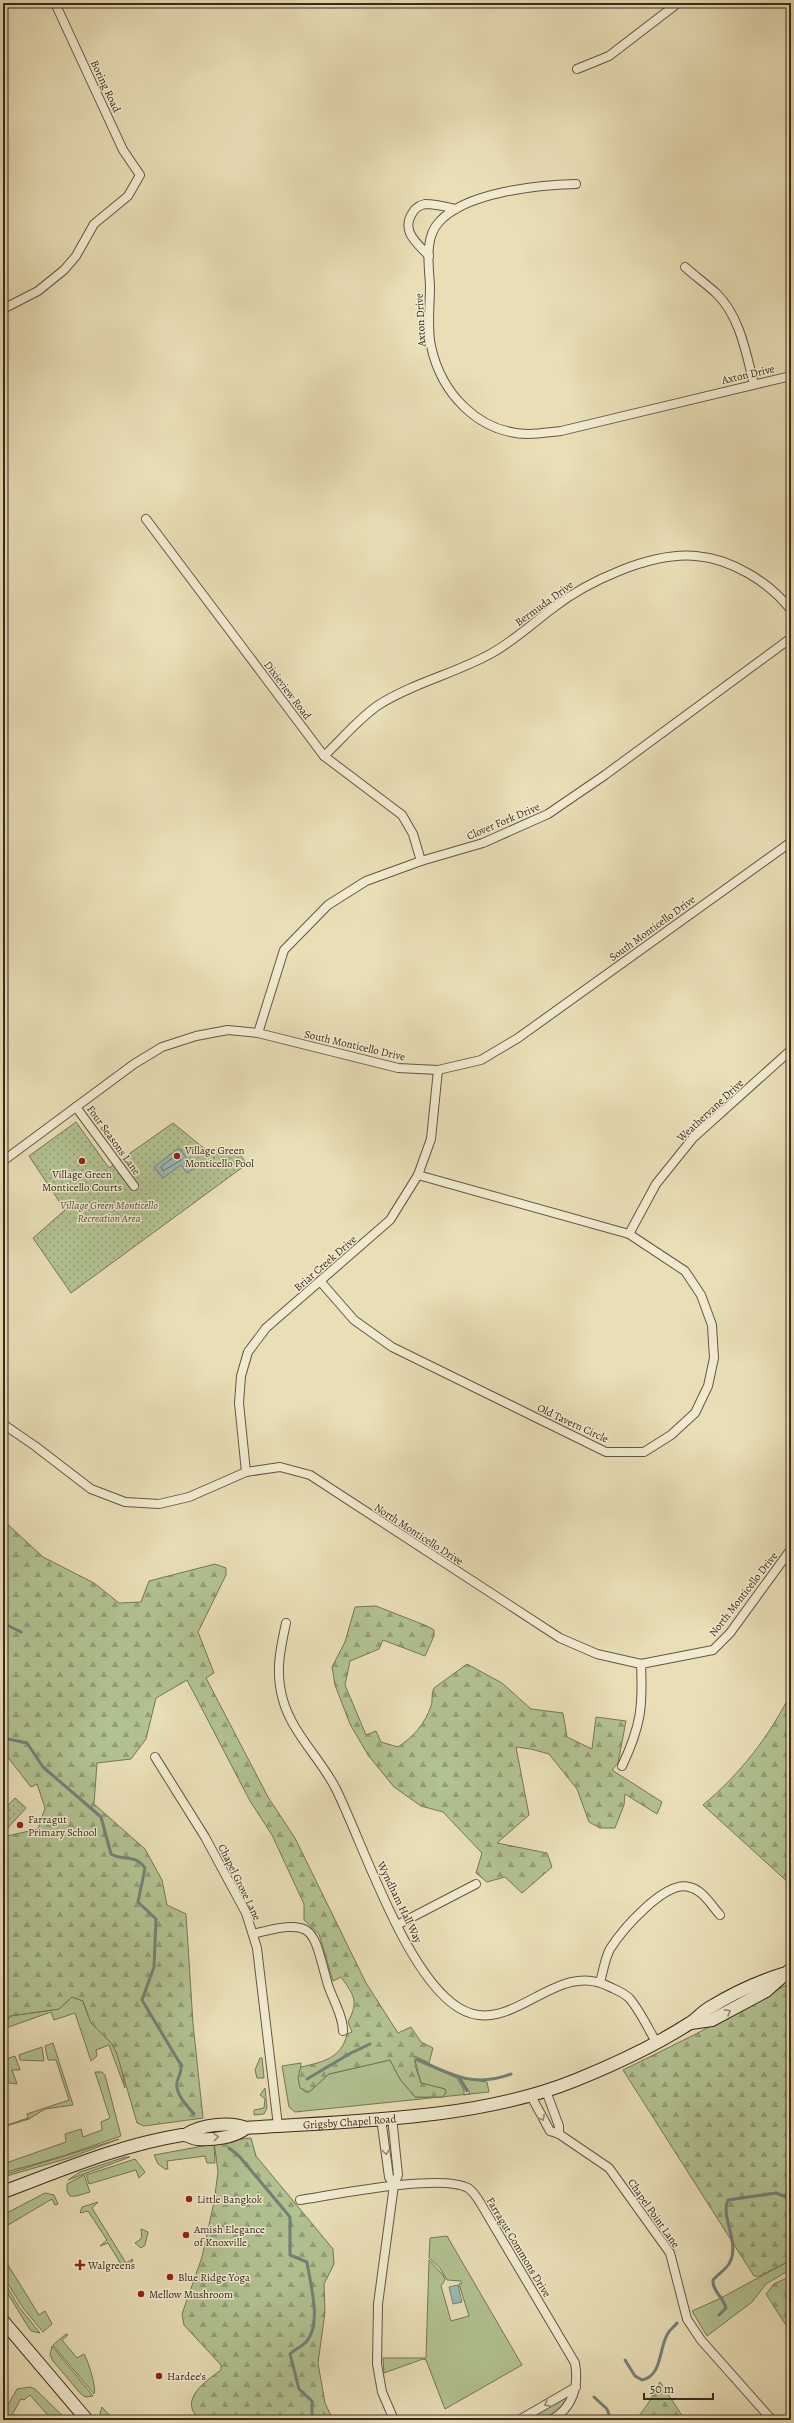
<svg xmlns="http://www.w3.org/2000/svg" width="794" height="2423" font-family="Alegreya,serif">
<defs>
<pattern id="forest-firs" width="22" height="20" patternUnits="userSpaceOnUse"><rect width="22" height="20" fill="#b2c291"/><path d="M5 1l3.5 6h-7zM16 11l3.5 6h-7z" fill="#929e76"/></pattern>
<pattern id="park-dots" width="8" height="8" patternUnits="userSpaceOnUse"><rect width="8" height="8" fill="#b2c291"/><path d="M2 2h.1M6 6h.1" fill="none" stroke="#929e76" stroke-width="1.8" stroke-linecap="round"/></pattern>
</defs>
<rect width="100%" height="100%" fill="#e9deb6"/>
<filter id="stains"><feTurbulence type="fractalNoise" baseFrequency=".005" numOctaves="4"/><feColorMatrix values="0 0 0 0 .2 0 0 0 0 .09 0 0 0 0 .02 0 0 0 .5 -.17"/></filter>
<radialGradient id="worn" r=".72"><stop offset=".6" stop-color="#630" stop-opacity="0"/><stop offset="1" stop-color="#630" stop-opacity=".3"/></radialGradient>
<g fill="#b2c291" stroke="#757656">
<path d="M72 1997 83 2001C90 2027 97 2025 112 2044 121 2056 122 2074 125 2088L109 2045 96 2050 97 2056 91 2061 75 2013 54 2020 51 2012 6 2028 7 2036 3 2037V2026L10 2016 59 2009Z"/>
<polygon points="53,2043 73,2105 45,2109 29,2119 3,2127 3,2122 6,2121 7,2125 28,2118 27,2114 69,2100 56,2060 48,2060 45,2046"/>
<polygon points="42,2047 44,2061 20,2060 19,2055"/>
<polygon points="15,2056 20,2070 12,2070 17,2084 3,2082 3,2060"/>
<polygon points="260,2058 262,2058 264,2078 257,2078 255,2070"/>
<polygon points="390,2060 400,2079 415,2097 443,2097 445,2089 421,2083 415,2060 457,2078 464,2090 464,2095 470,2094 469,2091 460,2078 487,2082 489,2092 295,2112 289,2107 282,2066 301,2063 299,2084 305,2092 309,2092 329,2074"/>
<polygon points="95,2072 102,2072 105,2075 121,2136 63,2156 3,2173 3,2164 66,2142 65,2134 81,2129 83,2137 102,2130 101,2122 110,2118"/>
<polygon points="265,2088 267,2108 264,2114 254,2115 254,2110 264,2108 265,2099 260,2095"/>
<polygon points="119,2139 69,2158 3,2177 3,2175"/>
<polygon points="214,2144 215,2163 207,2163 205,2156 167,2161 168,2169 165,2169 158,2164 154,2155"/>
<polygon points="125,2157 130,2157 68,2180 80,2172"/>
<polygon points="135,2159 145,2172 139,2178 136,2170 89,2184 86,2175"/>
<polygon points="84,2175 90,2192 76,2196 70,2196 67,2191 67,2184"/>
<polygon points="45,2193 54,2195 58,2204 55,2205 52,2199 3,2228 3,2215"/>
<polygon points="98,2202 92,2208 126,2263 133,2259 131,2265 124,2269 108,2243 100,2246 107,2240 88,2211 80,2213 82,2207"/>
<polygon points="141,2229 148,2232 145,2245 141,2248 135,2243 142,2238"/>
<polygon points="447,2236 522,2365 445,2409 426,2360 423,2359 384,2373 383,2358 426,2358 429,2260 443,2275 445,2280 441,2286 451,2321 469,2316 459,2284 462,2283 461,2281 447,2280 440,2268 429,2258 430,2238"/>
<polygon points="3,2257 39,2315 45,2311 52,2324 43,2332 23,2308 3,2276"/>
<polygon points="791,2260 791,2269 766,2284 752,2302 707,2336 692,2311 719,2299"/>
<polygon points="3,2280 19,2307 40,2333 31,2331 27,2325 3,2286"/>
<path d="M66 2334 68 2335 62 2340 77 2358 84 2354C88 2360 97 2389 94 2394L53 2345Z"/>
<polygon points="52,2346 93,2396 85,2397 80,2393 53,2361 50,2355"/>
<polygon points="30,2387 35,2389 67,2420 52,2420 30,2395 24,2400 21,2399 9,2420 3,2420 3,2414 17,2389"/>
<path d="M568 2396 570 2397C555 2415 551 2420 526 2420Z"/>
<polygon points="102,2407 113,2419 122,2420 103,2420 100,2413"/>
</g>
<g fill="url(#forest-firs)" stroke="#757656">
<path d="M3 1520 43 1557 94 1583 119 1603 141 1602 149 1581 215 1564 226 1568V1575L198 1632 214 1673 206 1678 268 1797 295 1838 366 1983 398 2033 411 2027 421 2042 433 2048 429 2063 415 2056V2065L421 2083 445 2089 446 2092 443 2097H415L400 2079 390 2060 329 2074 309 2092 300 2088 298 2077 301 2067C323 2062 342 2058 347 2034L352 2032 348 2022C359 2001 354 1995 341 1977L333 1981 319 1934 304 1920V1904L272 1835 250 1801 187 1680 156 1698 146 1739 131 1759 97 1763 94 1804 145 1849 162 1880 167 1905 186 1914 193 2024 203 2118 144 2126 137 2123 117 2054 112 2044 91 2023 83 2001 72 1997 59 2009 10 2016 3 2026V1837L38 1829 45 1808 37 1784 31 1787 3 1751Z"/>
<path d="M376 1606 427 1626 434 1630V1636L425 1656 383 1640 379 1649 350 1661 345 1685 366 1735 376 1731 381 1742 398 1747C413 1737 425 1724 431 1706 433 1700 431 1694 434 1688L467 1664 502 1683 531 1709 563 1713 567 1737 592 1749 596 1717 626 1721 618 1763 612 1770 662 1802 657 1814 625 1794 624 1805 615 1828H600L589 1822 577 1789 549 1754 531 1749 516 1747 529 1815 497 1843 547 1853 552 1867 522 1893 505 1877 487 1882 476 1873 482 1853 443 1812 421 1806 394 1787 368 1755 350 1724 335 1685 332 1667 345 1642 355 1607Z"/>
<path d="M791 1693V1885L703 1805C741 1773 769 1737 791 1693Z"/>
<polygon points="786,1985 791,1988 791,2260 760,2276 754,2276 623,2070 694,2035"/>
<path d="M251 2138 256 2156 333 2249 334 2264 324 2284 325 2312 318 2363 325 2403 333 2420H200C177 2400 206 2381 221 2370V2365L184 2325 182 2314 202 2257 214 2202 218 2172 214 2142Z"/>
<polygon points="791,2276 791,2333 766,2294 774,2284"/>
<polygon points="660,2382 685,2420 636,2420 649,2402"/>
</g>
<g fill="url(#park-dots)" stroke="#757656">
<polygon points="76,1122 109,1168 173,1123 205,1149 237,1150 247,1164 71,1293 33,1238 65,1210 29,1156"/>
<polygon points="15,1798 26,1808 3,1833 3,1810"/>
</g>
<g fill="#9abab7" stroke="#738079">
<polygon points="179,1148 194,1168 187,1173 181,1165 163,1178 154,1167"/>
<polygon points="458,2285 462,2302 453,2304 449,2287"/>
</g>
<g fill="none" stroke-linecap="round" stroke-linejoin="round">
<polygon stroke="#697269" stroke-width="1" points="177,1155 179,1155 181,1160 163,1171 161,1167"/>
<g stroke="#738079" stroke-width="3">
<polyline points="3,1623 21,1632"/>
<path d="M3 1738 27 1743 43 1767 101 1817 111 1854C124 1862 134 1853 145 1868L138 1902 156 1919 154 1967 142 2000 181 2065C182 2073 178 2076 177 2083 175 2094 188 2107 194 2114"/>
<path d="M417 2059C451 2075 474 2088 511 2074"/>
<polyline points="459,2077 467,2091"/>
<polyline points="307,2079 351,2053 370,2044"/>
<path d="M229 2148 239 2156 290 2217V2255L307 2262C310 2283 322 2323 307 2341 303 2346 295 2349 290 2354L299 2389 312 2401V2414L315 2420"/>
<path d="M719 2315 726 2308C724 2298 712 2291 713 2280 718 2274 727 2269 730 2262 740 2242 720 2216 728 2200L776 2193 791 2199"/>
<path d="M625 2360 635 2376 642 2380C662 2376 659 2349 667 2335 669 2330 674 2327 677 2323"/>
<polyline points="594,2397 607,2409 611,2420"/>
</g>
<g stroke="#645742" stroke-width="10">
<g id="street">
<polyline points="577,69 609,56 678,3"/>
<path d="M576 184C538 185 466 192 439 222 424 238 429 266 430 286 430 305 427 328 431 346 441 393 478 433 528 434 539 434 551 432 561 431L791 376"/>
<path d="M429 256C417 243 400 231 413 212 415 208 421 205 425 204 435 204 447 207 456 209"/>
<path d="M685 267C695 276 706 284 716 293 740 316 746 353 754 384"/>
<polyline points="3,309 38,291 64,270 76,256 94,224 128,196 140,175 123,150 55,3"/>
<polyline points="146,519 324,756 402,815 413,834 421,861"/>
<path d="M324 756C341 740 361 716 380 704 415 682 457 673 492 653 515 640 533 623 553 608 588 581 651 552 696 556 732 559 769 582 791 610"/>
<polyline points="258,1033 284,950 328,905 366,881 421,861 483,843 548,814 605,775 791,638"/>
<polyline points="76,1107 134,1186"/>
<polyline points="3,1161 134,1064 162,1047 196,1036 228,1030 258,1033 398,1068 438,1070 481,1060 518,1038 791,842"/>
<polyline points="629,1234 656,1184 693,1138 791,1050"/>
<polyline points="320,1281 354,1320 392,1347 606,1452 644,1452 671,1435 695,1413 708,1386 714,1358 712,1325 701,1295 685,1271 629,1234 418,1175"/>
<polyline points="3,1424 35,1446 91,1489 125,1502 159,1504 189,1497 246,1472 280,1467 310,1475 560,1638 597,1654 641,1664 713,1650 730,1633 791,1549"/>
<polyline points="246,1472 239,1403 241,1376 248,1352 266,1328 390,1220 418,1175 431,1139 438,1070"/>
<path d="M286 1623C280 1650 275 1673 283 1700 292 1733 321 1759 336 1789 364 1846 406 1976 459 2008 512 2040 555 1957 610 1987 616 1990 625 1993 630 1999 640 2011 648 2028 656 2042"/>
<polyline points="155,1757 205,1837 246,1913 257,1948 278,2126"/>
<path d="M622 1766C641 1726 643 1707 641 1664"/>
<polyline points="397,1925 476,1884"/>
<path d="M253 1934C317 1917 312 1929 328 1985 333 2000 343 2016 343 2031"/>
<path d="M600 1982C603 1972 605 1958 610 1949 622 1930 665 1880 689 1887 703 1890 711 1905 720 1915"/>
<polyline points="546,2091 559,2126 559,2134"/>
<polyline points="531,2096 550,2131 559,2134 609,2168 670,2253 687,2319 701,2340 772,2420"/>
<polyline points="392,2117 398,2175 394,2185 378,2304 377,2364 382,2392 394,2420"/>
<polyline points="381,2118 389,2177 394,2185"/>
<path d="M300 2200C333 2195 441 2173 468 2188 473 2191 478 2199 481 2204L575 2363C579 2386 573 2408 551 2420"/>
<polyline points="519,2420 576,2387"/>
</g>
</g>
<g stroke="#382a1b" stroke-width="14">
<g id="secondary">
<polyline points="691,2023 712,2020 766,1991 791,1969"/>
<path d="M185 2135C200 2125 229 2121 246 2128"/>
<path id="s1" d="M3 2192C62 2170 120 2145 182 2135 188 2134 192 2139 197 2139 212 2140 234 2138 246 2128 351 2121 478 2120 576 2080 613 2065 656 2045 690 2023 697 2019 702 2012 709 2008 732 1994 757 1982 783 1974"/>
<polyline points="3,2321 87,2420"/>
</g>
</g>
<use href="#street" stroke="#f1ead0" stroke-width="8"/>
<use href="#secondary" stroke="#f1ead0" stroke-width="12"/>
</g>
<defs><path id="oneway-chevron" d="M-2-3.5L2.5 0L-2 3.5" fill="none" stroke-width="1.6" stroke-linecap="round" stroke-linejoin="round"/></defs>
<g stroke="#948a76">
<use href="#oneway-chevron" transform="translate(728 2012) rotate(-29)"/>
<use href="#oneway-chevron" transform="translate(542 2118) rotate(62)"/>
<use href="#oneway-chevron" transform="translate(216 2137) rotate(-5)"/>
<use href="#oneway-chevron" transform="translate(386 2152) rotate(83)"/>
<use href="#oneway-chevron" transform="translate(547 2404) rotate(150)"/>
</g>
<g fill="#8f2418" stroke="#f1ead0" stroke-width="1.5">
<circle cx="177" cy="1156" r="4"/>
<circle cx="82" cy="1161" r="4"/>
<circle cx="20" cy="1825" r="4"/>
<circle cx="189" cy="2199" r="4"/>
<circle cx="186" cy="2235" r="4"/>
<path d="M78 2259h4v4h4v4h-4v4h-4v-4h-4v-4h4z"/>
<circle cx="170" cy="2277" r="4"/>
<circle cx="141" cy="2294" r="4"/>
<circle cx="159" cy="2376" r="4"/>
</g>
<g text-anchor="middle" stroke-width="3" stroke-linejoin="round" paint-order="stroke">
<g font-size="11" fill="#382a1b" stroke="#f1ead0">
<text transform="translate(106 86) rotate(65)" y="4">Boring Road</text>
<text transform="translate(420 320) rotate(-93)" y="4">Axton Drive</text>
<text transform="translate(748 374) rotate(-13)" y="4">Axton Drive</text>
<text transform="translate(544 603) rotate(-36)" y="4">Bermuda Drive</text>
<text transform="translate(288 690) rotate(53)" y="4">Dixieview Road</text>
<text transform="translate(503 821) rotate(-23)" y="4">Clover Fork Drive</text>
<text transform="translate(652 928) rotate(-36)" y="4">South Monticello Drive</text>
<text transform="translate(355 1045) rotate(13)" y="4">South Monticello Drive</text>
<text transform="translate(710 1110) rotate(-43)" y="4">Weathervane Drive</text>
<text transform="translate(114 1140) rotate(54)" y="4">Four Seasons Lane</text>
<text transform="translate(325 1263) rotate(-41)" y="4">Briar Creek Drive</text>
<text transform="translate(573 1423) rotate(25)" y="4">Old Tavern Circle</text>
<text transform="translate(419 1534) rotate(33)" y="4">North Monticello Drive</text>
<text transform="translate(743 1594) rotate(-52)" y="4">North Monticello Drive</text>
<text transform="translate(240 1882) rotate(64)" y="4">Chapel Grove Lane</text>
<text transform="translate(400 1902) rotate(64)" y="4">Wyndham Hall Way</text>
<text dy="4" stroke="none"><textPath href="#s1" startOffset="359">Grigsby Chapel Road</textPath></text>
<text transform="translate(654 2213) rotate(55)" y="4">Chapel Point Lane</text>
<text transform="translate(519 2247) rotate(59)" y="4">Farragut Commons Drive</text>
</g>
<g font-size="11" fill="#382a1b" stroke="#f1ead0" text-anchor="start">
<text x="185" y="1154">Village Green<tspan x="185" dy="13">Monticello Pool</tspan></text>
<text x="82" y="1178" text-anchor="middle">Village Green<tspan x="82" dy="13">Monticello Courts</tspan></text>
<text x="28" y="1823">Farragut<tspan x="28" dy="13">Primary School</tspan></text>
<text x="197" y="2203">Little Bangkok</text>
<text x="194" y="2233">Amish Elegance<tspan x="194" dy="13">of Knoxville</tspan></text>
<text x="88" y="2269">Walgreens</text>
<text x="178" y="2281">Blue Ridge Yoga</text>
<text x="149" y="2298">Mellow Mushroom</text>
<text x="167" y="2380">Hardee's</text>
</g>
<g font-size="11" font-style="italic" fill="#565038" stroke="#f1ead0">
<text x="109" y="1209">Village Green Monticello<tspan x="109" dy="13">Recreation Area</tspan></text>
</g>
</g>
<rect width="794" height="2423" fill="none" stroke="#e9deb6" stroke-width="16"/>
<rect x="4" y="4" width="786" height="2415" fill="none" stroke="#382a1b" stroke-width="2"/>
<rect x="8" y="8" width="778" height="2407" fill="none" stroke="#382a1b"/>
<path d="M644 2393v6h69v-6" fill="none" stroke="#382a1b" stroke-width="2"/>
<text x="650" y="2393" font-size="12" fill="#382a1b" stroke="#f1ead0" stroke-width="3" paint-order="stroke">50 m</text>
<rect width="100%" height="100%" filter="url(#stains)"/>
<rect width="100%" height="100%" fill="url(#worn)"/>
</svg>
